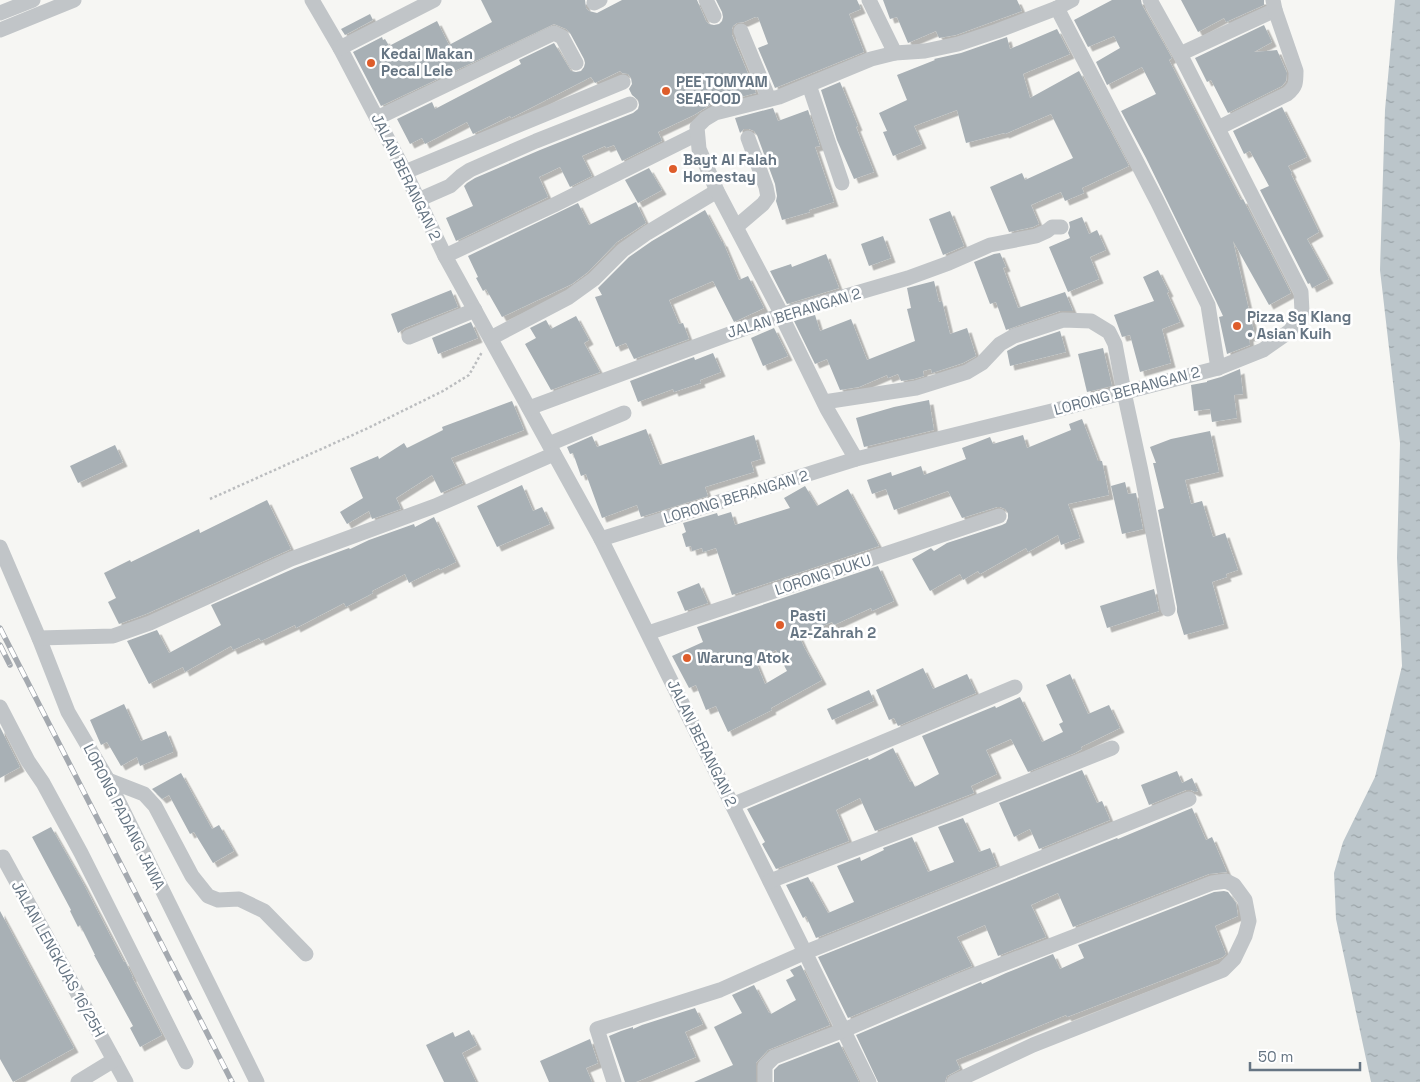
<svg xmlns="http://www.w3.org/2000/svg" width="1420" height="1082" font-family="'Space Grotesk',sans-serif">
<defs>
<pattern id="water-ripples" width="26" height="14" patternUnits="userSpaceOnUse" patternTransform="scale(1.25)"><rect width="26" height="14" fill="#bbc5ca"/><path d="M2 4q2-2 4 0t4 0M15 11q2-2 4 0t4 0" fill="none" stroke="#9ca5a9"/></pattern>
<filter id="shadow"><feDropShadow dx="4.5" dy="4.5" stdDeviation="0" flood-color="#0004"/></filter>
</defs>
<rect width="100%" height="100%" fill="#f6f6f3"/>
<polygon fill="url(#water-ripples)" points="1395,0 1420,0 1420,1082 1371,1082 1336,919 1334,873 1343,842 1375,777 1402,666 1397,558 1400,443 1380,270 1385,110"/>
<g fill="#a8b0b5" fill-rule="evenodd" filter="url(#shadow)">
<polygon points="481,0 585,0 586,8 589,11 597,13 622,0 697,0 706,21 709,24 714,25 719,24 722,21 723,17 722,12 716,0 857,0 861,9 849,14 864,52 775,88 758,48 768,44 758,17 756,18 755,17 744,22 737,23 733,26 732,29 732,35 756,93 710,105 694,115 658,132 662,141 622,161 614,145 606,148 605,146 582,156 592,176 570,187 560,167 539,177 548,197 456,241 446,218 473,206 464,186 467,183 475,178 540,150 633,113 638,109 639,105 638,100 632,95 629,89 632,84 631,78 628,74 622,73 620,71 595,83 591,77 511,118 510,116 473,134 467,122 425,144 422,138 410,144 397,119 432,102 435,109 521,64 519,60 554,43 571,71 576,72 581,71 584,67 585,63 584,59 570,33 566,29 554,24 381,106 353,52 382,37 383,40 385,39 389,46 437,21 449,45 492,22"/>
<polygon points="883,0 1017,0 1022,11 956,35 939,38 936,31 908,43 897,17 890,19"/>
<polygon points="1112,0 1141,0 1142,5 1172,58 1169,60 1217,154 1241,200 1243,199 1291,293 1269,305 1233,241 1255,336 1249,337 1250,345 1227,354 1219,317 1223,316 1216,301 1146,158 1121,111 1156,94 1142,67 1107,85 1096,62 1120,48 1114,36 1088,47 1074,20"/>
<polygon points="1181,0 1264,0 1264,5 1226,22 1224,18 1198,32"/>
<polygon points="370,14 373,20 345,35 341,29"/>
<polygon points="1264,25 1272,42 1254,52 1277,50 1287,73 1286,81 1282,86 1228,113 1211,80 1207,82 1195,58"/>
<polygon points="1057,29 1070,54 1023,74 1030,98 1079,71 1129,166 1082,188 1084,193 1065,201 1061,192 1031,205 1039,224 1033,227 1009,232 990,187 1022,173 1025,180 1073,158 1051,114 1005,134 1004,133 966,143 957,110 914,126 922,144 893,156 883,132 887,131 879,113 907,100 897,75 935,60 934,59 961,53 1007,37 1010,49"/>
<polygon points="840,82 858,126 856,127 874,172 854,179 837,140 821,90"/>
<polygon points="1282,107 1307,157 1288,166 1292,173 1291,174 1319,232 1307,239 1329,279 1312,288 1310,283 1308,284 1260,190 1269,186 1250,151 1244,154 1233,131"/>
<polygon points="773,108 778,121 808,110 820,146 815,147 834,202 809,210 810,212 782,220 776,201 777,196 775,184 757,135 754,131 749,129 744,129 740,133 735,118"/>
<polygon points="649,168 662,190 638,203 625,180"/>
<polygon points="636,202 646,223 617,242 588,272 572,284 502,317 486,289 483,291 476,278 478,277 468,256 578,203 589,225"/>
<polygon points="705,210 722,242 723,242 739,280 748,276 764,308 734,322 713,281 669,300 679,324 683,323 689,339 634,359 626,343 616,347 595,297 602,295 598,288 629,257 652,241"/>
<polygon points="950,211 964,246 943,255 929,219"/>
<polygon points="1082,217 1089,234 1097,230 1106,250 1090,257 1099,279 1068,292 1049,247 1070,238 1068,233 1070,227 1069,222"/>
<polygon points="883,236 891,258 869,266 861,244"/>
<polygon points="1000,253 1006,267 1003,268 1018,308 1065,292 1073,311 1060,311 1006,330 996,302 990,304 974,262 994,254"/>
<polygon points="826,254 839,288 787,304 770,271 791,264 792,267"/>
<polygon points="1158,270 1169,292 1167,293 1180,322 1162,329 1171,363 1140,372 1130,335 1122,337 1114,315 1154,301 1143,277"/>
<polygon points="934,281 939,302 942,301 950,334 967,328 976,356 963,363 932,373 931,369 923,371 924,376 914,379 901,381 898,374 888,378 887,375 859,387 840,390 827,359 815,364 794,321 815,315 820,331 851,319 867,360 915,341 907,309 911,308 907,288"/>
<polygon points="451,290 458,307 405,328 398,333 391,314"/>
<polygon points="576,316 589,340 584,343 600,372 551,390 525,344 536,338 530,328 546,320 551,329"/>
<polygon points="471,322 478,338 438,354 432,338"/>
<polygon points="774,328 788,356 763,366 751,338"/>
<polygon points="1060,331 1066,352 1010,366 1007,351 1018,345"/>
<polygon points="1103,348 1112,386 1087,392 1078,354"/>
<polygon points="713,353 721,372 700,380 701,383 674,392 673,389 638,402 630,381 694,357 695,360"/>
<polygon points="1240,369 1243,394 1234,395 1237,418 1212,422 1210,409 1194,411 1191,385 1207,382 1207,381 1221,377"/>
<polygon points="929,400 934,430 864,447 856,418 894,407"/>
<polygon points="512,401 524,430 451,458 463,483 441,493 432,475 396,498 401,509 372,519 369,511 347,524 340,512 363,498 350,468 378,456 379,459 404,443 407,448 443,430 442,427"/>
<polygon points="1082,419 1098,461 1102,461 1109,495 1068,504 1080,538 1061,545 1058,535 1028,552 1026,548 980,574 978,571 963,580 960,574 930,591 912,559 931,548 934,551 947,543 1002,525 1006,523 1008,518 1008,513 1005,509 1000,507 997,507 962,518 948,491 894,510 886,489 872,494 867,480 891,472 892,476 921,466 924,475 966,459 962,448 990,437 993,444 1023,435 1027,448 1071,430 1069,424"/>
<polygon points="646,429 660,465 754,435 761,459 751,462 754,472 705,487 708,496 641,517 637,505 602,518 586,474 581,476 573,453 570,454 567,447 592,436 597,447"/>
<polygon points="1210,431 1219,472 1185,480 1191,504 1202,501 1213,537 1225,533 1238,570 1226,574 1227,577 1212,582 1224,624 1184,635 1177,612 1177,607 1158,510 1164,508 1153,463 1156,463 1150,447 1171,439"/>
<polygon points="115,445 123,462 78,483 70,466"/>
<polygon points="1125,482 1128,494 1136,493 1143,529 1122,534 1111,486"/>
<polygon points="522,485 533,511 542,507 550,524 497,547 477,506"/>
<polygon points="805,486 817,506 848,489 879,546 732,595 716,548 703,552 702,548 692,551 691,546 686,547 682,534 686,532 683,523 717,513 718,516 731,512 735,525 790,508 784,498"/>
<polygon points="267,500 291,549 146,614 119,624 108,602 116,598 104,573 130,560 131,562 199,529 200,533"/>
<polygon points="434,517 456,562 440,570 439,568 409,583 405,574 372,591 373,593 346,607 344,603 296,628 295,625 261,641 259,638 233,650 231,646 185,672 183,667 149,684 127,641 157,630 169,653 221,625 211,605 295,568 349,548 350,549 369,540 414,524 415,527"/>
<path d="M878 566 894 601 872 611 871 608 834 625 832 622 799 636 804 647 822 680 771 708 772 710 728 732 716 706 706 710 696 685 689 688 672 656 703 642 697 627ZM776 650 787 671 765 684 755 660Z"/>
<polygon points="699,583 708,603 685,611 677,592"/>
<polygon points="1154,589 1159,611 1107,628 1100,606"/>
<polygon points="923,668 933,689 967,674 976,693 898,726 894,718 889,720 876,690"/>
<polygon points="1070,674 1088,714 1109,705 1120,728 1081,747 1082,749 1075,753 1028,772 1011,739 986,750 997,774 971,786 974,793 875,831 860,798 836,810 849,841 776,869 762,844 765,842 747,809 868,758 869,760 893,748 910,782 912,781 915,787 939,774 922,736 995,706 996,708 1020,697 1042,742 1063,732 1059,724 1063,722 1046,685"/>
<polygon points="869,690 874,701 832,720 827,709"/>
<polygon points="124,704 141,741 166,731 173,748 173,752 140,766 137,757 121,766 107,742 101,745 90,720"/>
<polygon points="0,727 20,767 0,778"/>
<polygon points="1082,770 1097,803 1102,801 1110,820 1039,849 1030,829 1014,837 999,803"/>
<polygon points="1177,771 1182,783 1192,778 1198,791 1195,792 1191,790 1186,790 1149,805 1141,785"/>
<polygon points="181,773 212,829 219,825 234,851 213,863 194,832 190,834 169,795 162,799 152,789"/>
<polygon points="1192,808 1206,840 1212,837 1227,872 1209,874 1073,927 1058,893 1031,905 1046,937 998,956 985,925 957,937 972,966 848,1018 818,957 1117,838 1118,839"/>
<polygon points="963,818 979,852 990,848 997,866 816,938 806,916 803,918 786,885 808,877 828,913 854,902 837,866 860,857 861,861 884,850 883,848 912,837 928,872 954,862 938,827"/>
<polygon points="51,827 83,883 124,962 125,961 133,977 132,977 162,1035 140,1047 130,1028 133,1026 94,955 95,955 80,925 78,927 70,911 71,910 32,837"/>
<polygon points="1224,891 1228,892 1236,903 1238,916 1215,926 1226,954 1223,957 1067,1017 1066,1015 956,1060 960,1069 947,1076 945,1082 878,1082 856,1035 963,990 981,982 982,984 1006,973 1053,954 1060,969 1084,958 1078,945 1214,892"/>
<polygon points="0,911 74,1048 13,1082 0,1059"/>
<polygon points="801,965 830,1025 768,1050 756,1063 756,1082 694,1082 733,1065 714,1027 742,1013 732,995 754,985 769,1013 770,1012 771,1014 796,1000 786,980 794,976 790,970"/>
<polygon points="695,1008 703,1024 685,1032 696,1057 636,1082 625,1082 609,1036 621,1031 633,1027 633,1029 642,1025"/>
<polygon points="469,1030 477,1045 462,1053 476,1082 444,1082 426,1045 453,1032 455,1037"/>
<polygon points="590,1039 598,1063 586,1068 592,1082 549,1082 540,1061"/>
<polygon points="839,1042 859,1082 774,1082 774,1070 779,1065"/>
</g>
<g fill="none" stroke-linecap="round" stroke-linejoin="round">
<polyline stroke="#bbbdbf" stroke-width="2.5" stroke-dasharray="2.5 2.5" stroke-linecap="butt" points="210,499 366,429 443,391 469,375 482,352"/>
<g stroke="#c1c5c8" stroke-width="15">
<polyline points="312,0 340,48 405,172 445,256 601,539 869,1082"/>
<polyline points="706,0 714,16"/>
<polyline points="869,0 895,53"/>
<polyline points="594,3 600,0"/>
<polyline points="1057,8 1157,201 1208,305 1218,368"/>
<polyline points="0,13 33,0"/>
<polyline points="0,30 74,0"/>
<polyline points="741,31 769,99"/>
<polyline points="340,48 434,0"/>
<polyline points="1180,54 1275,10"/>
<polyline points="809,85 842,183"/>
<polyline points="377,118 554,33 562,37 576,63"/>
<path d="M1218 128 1287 94C1296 87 1296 83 1296 71L1275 10 1273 0"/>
<polyline points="405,172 623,82"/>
<polyline points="418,200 450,186 461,176 470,170 536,141 630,104"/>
<polyline points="736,227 763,204 768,197 766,187 748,138"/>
<polyline points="445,256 554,205 697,134"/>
<polyline points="409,337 475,310"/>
<polyline points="491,338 569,297 594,279 623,250 647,233 717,191"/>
<polyline points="824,402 916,388 967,372 982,363 1000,344 1014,336 1063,320 1091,321 1109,332 1115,344 1124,392 1141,471 1168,609"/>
<polyline points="529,408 781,315 908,278 949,263 990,245 1036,236 1047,231 1052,227 1061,227"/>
<polyline points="549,444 624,413"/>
<polyline points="856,459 827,409 781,315 779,309 717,191 699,149 697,127 705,119 715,113 779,97 871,59 895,53 925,51 958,44 997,31 1057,8 1072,0"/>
<polyline points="601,539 856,459 1064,408 1218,368 1263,350 1290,331 1302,312 1301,292 1180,54 1150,0"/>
<polyline points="0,547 39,638 68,712 108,780 257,1082"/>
<polyline points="648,633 999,516"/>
<polyline points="39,638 113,636 150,623 291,559 435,506 554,454"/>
<polyline points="0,707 28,761 43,783 81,853 186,1062"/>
<polyline points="108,780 144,794 155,806 192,876 208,896 218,900 239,899 264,911 306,954"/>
<polyline points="732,805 1015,687"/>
<polyline points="3,857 126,1082"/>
<polyline points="770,881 957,810 1112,748"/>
<polyline points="78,1082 114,1060"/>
<polyline points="614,1082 597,1029 720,990 806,952 1189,799"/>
<polyline points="765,1082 765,1066 774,1057 844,1030 959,981 1212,883 1226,881 1234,885 1245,900 1249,921 1245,936 1234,959 1223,970 1033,1045 954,1082"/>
</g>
<g stroke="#a4a9af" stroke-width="5.5">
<g id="rail">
<polyline points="0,628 232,1082"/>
<polyline points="0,645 10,665"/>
</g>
</g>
<use href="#rail" stroke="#fff" stroke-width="4" stroke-dasharray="11" stroke-linecap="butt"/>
</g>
<g fill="#de5d2b" stroke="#fff" stroke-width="2">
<circle cx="371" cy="63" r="5"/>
<circle cx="666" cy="91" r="5"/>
<circle cx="673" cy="169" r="5"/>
<circle cx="1237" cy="326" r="5"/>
<circle cx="780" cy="625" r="5"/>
<circle cx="687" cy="658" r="5"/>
</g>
<g text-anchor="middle" stroke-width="5" stroke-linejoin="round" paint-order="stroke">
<g font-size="15" font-weight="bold" fill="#667583" stroke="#fff" text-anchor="start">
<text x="381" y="59">Kedai Makan<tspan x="381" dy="17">Pecal Lele</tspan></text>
<text x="676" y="87">PEE TOMYAM<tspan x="676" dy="17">SEAFOOD</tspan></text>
<text x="683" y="165">Bayt Al Falah<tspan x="683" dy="17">Homestay</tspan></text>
<text x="1247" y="322">Pizza Sg Klang<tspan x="1247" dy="17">• Asian Kuih</tspan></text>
<text x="790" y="621">Pasti<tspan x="790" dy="17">Az-Zahrah 2</tspan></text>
<text x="697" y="663">Warung Atok</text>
</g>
<g font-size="15" fill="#667583" stroke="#fff">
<text transform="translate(406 177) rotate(64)" y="5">JALAN BERANGAN 2</text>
<text transform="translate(794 313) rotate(-17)" y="5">JALAN BERANGAN 2</text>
<text transform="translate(1127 391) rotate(-15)" y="5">LORONG BERANGAN 2</text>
<text transform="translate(736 497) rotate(-17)" y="5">LORONG BERANGAN 2</text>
<text transform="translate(823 575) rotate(-18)" y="5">LORONG DUKU</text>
<text transform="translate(702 743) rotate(64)" y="5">JALAN BERANGAN 2</text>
<text transform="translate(124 817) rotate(63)" y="5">LORONG PADANG JAWA</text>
<text transform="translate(58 959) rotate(61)" y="5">JALAN LENGKUAS 16/25H</text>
</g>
</g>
<path d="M1250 1062v8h110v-8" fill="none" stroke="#667583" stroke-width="2.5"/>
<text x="1258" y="1062" font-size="15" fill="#667583" stroke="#ffffff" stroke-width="4" paint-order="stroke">50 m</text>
</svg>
